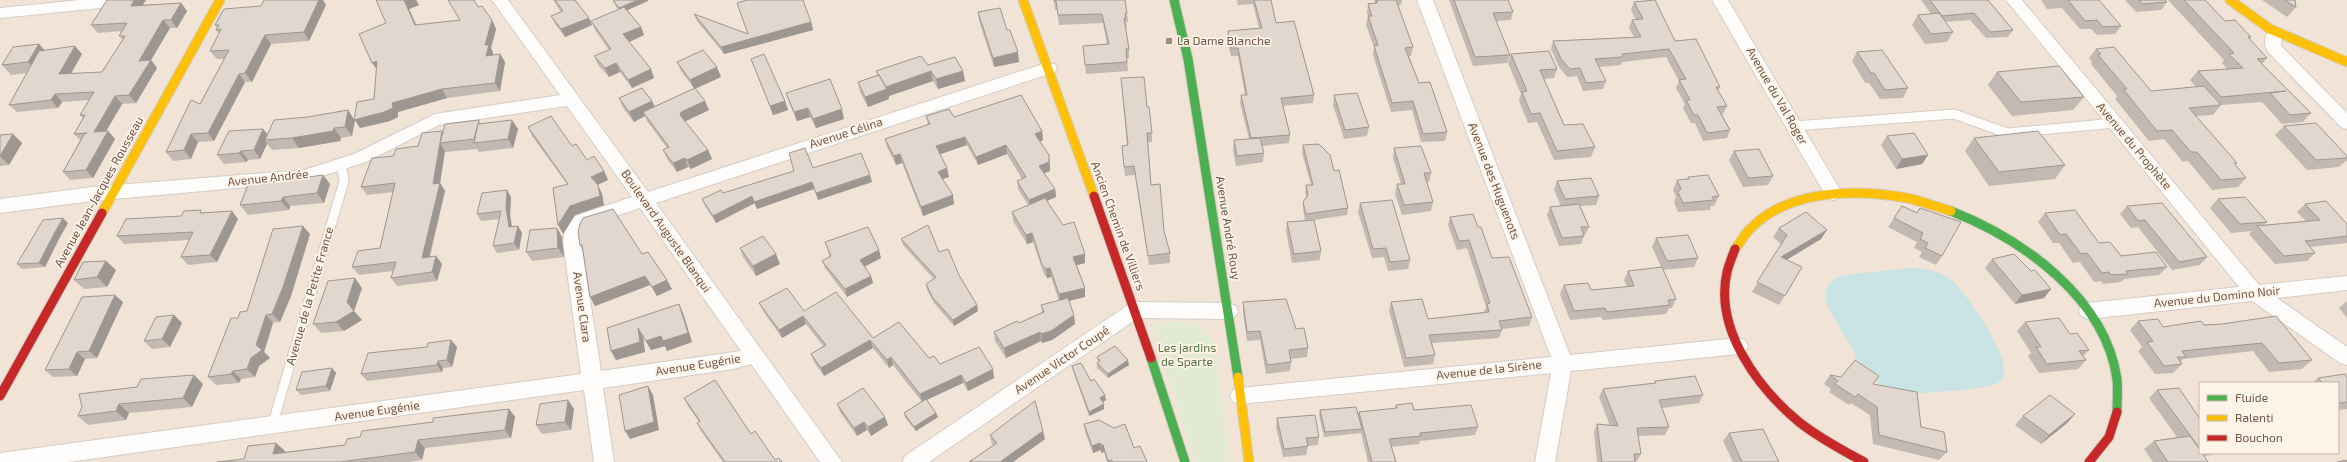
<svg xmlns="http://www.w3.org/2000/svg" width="2347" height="462" font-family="'Exo 2',sans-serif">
<rect width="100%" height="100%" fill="#f5efe7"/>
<path fill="#f1e4d7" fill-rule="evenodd" d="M0 0H2347V462H0ZM2200 383H2338V453H2200Z"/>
<polygon fill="#e2ebd2" points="1179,321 1198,325 1214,342 1230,462 1195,462 1152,326"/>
<path fill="#cae4e5" d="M1909 268C1924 268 1938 270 1950 279 1964 289 2011 358 2004 375 2002 380 1998 383 1993 385 1982 389 1921 394 1908 393 1889 392 1873 382 1862 367L1828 307C1822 291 1828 279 1845 275Z"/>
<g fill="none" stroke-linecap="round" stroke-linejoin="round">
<g stroke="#d4ccc6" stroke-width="11">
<g id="lane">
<polyline points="1794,126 1954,114 2007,133 2115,123"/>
<polyline points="272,426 344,181 341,165"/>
</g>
</g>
<g stroke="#d4ccc6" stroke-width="2">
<g id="street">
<polygon points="80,0 139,0 136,4 131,5 0,18 0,8"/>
<path d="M492 0H508L648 192 1043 64H1055L1057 68 1055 72 656 203 842 462H820L751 364 733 369 603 388 614 462H594L584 390 68 462H0V453L581 374 563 241 565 231 575 216 632 197 567 106 439 125 366 162 304 182 92 201 0 213V199L92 187 304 170 354 154 435 114 560 95ZM640 208 741 351 601 371 581 241 583 232 587 226Z"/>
<polygon points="1417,0 1433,0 1570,355 1738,338 1745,340 1748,346 1745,352 1738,354 1571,371 1555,462 1535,462 1551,373 1240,404 1233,402 1230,396 1233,390 1240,388 1551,357"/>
<polygon points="1712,0 1728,0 1839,188 1842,193 1839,198 1833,200 1827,198"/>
<polygon points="2006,0 2022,0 2259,285 2347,276 2347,290 2277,298 2347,347 2347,365 2340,363 2252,301 2088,319 2081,316 2079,311 2081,306 2088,303 2239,287"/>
<path d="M2274 31 2280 32 2282 36 2281 46 2347 113V129L2341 127 2268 52C2264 45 2264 39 2268 32Z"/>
<polygon points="1135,302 1229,303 1236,306 1238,311 1236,316 1229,319 1138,318 929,462 902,462 905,456 1128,305"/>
</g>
</g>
<g stroke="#d4ccc4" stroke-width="11">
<g id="fast">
<polyline points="1174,0 1188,59 1238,377"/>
<path d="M1951 211C2022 239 2105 297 2117 379 2118 389 2117 401 2117 412"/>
<polyline points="1151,358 1185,462"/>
</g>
</g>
<g stroke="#d4ccc4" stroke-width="11">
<g id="slow">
<polyline points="1023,0 1094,196"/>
<polyline points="2230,0 2270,29 2347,62"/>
<polyline points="102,213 220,0"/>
<path d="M1735 249C1740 243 1744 235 1750 229 1788 189 1856 189 1907 198 1922 201 1936 207 1951 211"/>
<polyline points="1238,377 1249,462"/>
</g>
</g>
<g stroke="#d4ccc4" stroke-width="11">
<g id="jam">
<polyline points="1094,196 1151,358"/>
<path d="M1735 249C1732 257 1729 264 1727 272 1714 329 1758 388 1799 422 1819 438 1842 450 1864 462"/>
<polyline points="0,396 102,213"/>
<polyline points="2089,462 2109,437 2117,412"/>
</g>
</g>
<use href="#lane" stroke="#fefdfb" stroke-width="9"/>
<use href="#street" fill="#fefdfb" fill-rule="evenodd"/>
<use href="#fast" stroke="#4caf50" stroke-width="9"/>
<use href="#slow" stroke="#ffc107" stroke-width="9"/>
<use href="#jam" stroke="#c62828" stroke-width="9"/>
</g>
<g fill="#c2b9b2">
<polygon points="110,0 146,0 142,5 181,3 187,11 177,28 170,28 151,60 157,68 136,103 122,104 106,131 108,131 115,139 93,178 70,180 63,172 80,140 74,134 83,118 80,115 89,100 62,102 58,108 17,112 9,105 27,73 11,75 2,65 39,44 44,51 82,54 71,74 102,72 123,40 119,36 122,31 98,33 91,25"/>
<polygon points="376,0 416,0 419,5 409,9 416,25 460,20 448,0 478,7 492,20 496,29 491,48 493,53 493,55 500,54 505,62 500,91 447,98 398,112 398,117 390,121 360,128 355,120 352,136 341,138 340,141 299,148 272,150 267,144 260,159 248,160 246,162 224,164 217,155 308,117 348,110 354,119 374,99 386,23"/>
<polygon points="553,0 576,0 576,1 592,25 565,37 555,24 551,16 561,12"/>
<polygon points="613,0 648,1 627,10 641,27 644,35 629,42 654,78 632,88 620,72 609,77 598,65 594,56 609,50 595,30 591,21 618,10 615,5"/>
<polygon points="1054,0 1127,13 1128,22 1126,22 1127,27 1125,27 1129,49 1129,58 1127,58 1128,71 1086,74 1083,46 1107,44 1103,23 1059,25 1057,10 1055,10"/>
<polygon points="1237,0 1276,0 1271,0 1276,23 1314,95 1313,103 1283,106 1290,135 1289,143 1262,146 1264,153 1263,162 1236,166 1233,150 1234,140 1249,139 1240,103 1241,95 1245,95 1238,56 1231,56 1227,39 1228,31 1259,28 1253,4 1238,5"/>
<polygon points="1374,0 1402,0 1401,5 1398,6 1413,47 1411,56 1409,56 1419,83 1447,132 1445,141 1421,142 1412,110 1391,112 1373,55 1374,47 1366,25 1368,16 1367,13 1368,4 1375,3"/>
<polygon points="1449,0 1508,0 1513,12 1511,20 1496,21 1510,55 1507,63 1473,66"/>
<polygon points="1921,0 1988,0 2013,30 2008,37 1986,38 1970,20 1945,22 1953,32 1947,42 1925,44 1912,25 1918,15 1931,14"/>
<polygon points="2041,0 2099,0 2121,26 2115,34 2097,35 2091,29 2080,29 2062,8 2047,9"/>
<polygon points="2125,0 2165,0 2167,2 2161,10 2136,12"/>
<polygon points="2168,0 2205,0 2225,21 2251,37 2249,39 2267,58 2262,64 2311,113 2303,122 2282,124 2262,102 2263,102 2221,105 2213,115 2196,116 2237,163 2235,165 2246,178 2238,187 2212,190 2188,161 2183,162 2164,139 2149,141 2115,99 2117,96 2091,64 2092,62 2089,58 2096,49 2151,91 2196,87 2190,80 2198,71 2227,69 2222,63 2224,60"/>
<polygon points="2262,0 2295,0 2296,7 2287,17"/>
<polygon points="1634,2 1675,41 1720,87 1718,91 1727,106 1723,114 1722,114 1730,130 1727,138 1703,141 1695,123 1691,123 1683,108 1685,104 1676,88 1679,81 1666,57 1622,62 1621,65 1599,67 1606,81 1603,89 1583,91 1577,76 1567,77 1559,67 1551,49 1553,41 1634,37 1629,28 1632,20 1636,20 1631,10"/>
<polygon points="737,3 811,22 813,30 724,54 697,21 694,14 748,34"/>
<polygon points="326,5 309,41 271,44 252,82 245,82 214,141 198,142 191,159 173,161 166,152 200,104 224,59 217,59 210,51 219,34 216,30 217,27 215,25"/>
<polygon points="978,12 1007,30 1019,62 994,67 979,21"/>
<polygon points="1857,52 1908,88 1903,98 1880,99 1869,83 1865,83 1852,61"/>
<polygon points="1511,54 1557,69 1554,78 1544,79 1564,125 1595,147 1591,157 1554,160 1537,122 1528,123 1519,101 1521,94 1508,63"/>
<polygon points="751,59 785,101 788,110 773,115"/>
<polygon points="677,62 721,77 695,89 709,110 685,121 708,150 712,159 691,169 688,167 677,172 667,159 663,150 667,148 647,121 645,116 634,122 623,108 619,98 652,101 655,106 694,88 681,71"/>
<polygon points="928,65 963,71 965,81 938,89 933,81 889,96 889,99 868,107 860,92 858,82 877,75 876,71"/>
<polygon points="1997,72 2084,97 2073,110 2012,116 1988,85"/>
<polygon points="1121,78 1147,107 1152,133 1152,142 1148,142 1151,185 1170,253 1170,263 1149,265 1135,175 1125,176 1122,146 1127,145"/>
<polygon points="786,93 844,119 816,128 810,117 797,121 789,102"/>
<polygon points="1334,95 1369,127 1367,136 1344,139 1333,105"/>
<polygon points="926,116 954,117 1042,131 1043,140 1040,141 1049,155 1050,164 1050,171 1044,173 1055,189 1056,197 1047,201 1085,263 1077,265 1085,288 1085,297 1069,301 1074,315 1075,324 1052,340 1042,343 1041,341 1006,358 995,341 994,332 1019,323 1042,312 1041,305 1059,301 1051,277 1047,278 1044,274 1033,242 1027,244 1013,221 1012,212 1028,205 1018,189 1017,181 1022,179 1007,154 978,165 967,145 940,154 949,177 943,179 954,204 923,216 902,163 896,165 887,147 885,139 928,125"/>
<polygon points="479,120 481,124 518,129 513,148 479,152 477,149 446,152 445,151 440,183 445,191 430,257 436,256 442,264 437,281 397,286 391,278 393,271 359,275 352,267 380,248 393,192 367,195 361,187 393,156 418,146 442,131 443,132"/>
<polygon points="2284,126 2347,156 2347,160 2339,167 2307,170 2275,135"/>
<polygon points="528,127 572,146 587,160 604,171 608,180 597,185 602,194 604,205 575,215 563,234 567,184 532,136"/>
<polygon points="13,134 22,143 9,165 0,166 0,135"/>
<polygon points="1887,136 1928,155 1922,164 1896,169 1881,145"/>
<polygon points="1974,138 2065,165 2055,179 1989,186 1965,151"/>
<polygon points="1303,145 1334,171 1348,208 1347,215 1314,220 1321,251 1320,260 1292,263 1286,231 1287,222 1305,221 1303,209 1303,202 1307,198 1305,193 1306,185 1311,185 1302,153"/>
<polygon points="1394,148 1431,173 1429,182 1426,182 1433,202 1431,211 1402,215 1395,194 1397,184 1401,184 1393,158"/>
<polygon points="1734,151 1773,176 1768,185 1743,187 1729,160"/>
<polygon points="813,168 870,175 872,182 818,200 814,189 757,209 755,203 716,223 705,206 702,199"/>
<polygon points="323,175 330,184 324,203 290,206 289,210 248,215 240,205"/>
<polygon points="1688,177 1719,196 1714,206 1711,206 1710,210 1678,212 1674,202 1676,197 1673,190 1677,180 1687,180"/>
<polygon points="1557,181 1599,196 1596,205 1580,206 1589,227 1585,235 1584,235 1584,236 1581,244 1559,246 1547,215 1550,207 1561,206 1554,190"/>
<polygon points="511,197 510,215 512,227 518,226 522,233 519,250 497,253 493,246 499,219 481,221 477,214"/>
<polygon points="2218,199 2267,222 2264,225 2306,221 2297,212 2305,204 2347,224 2347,243 2310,247 2315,253 2307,261 2275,264 2249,234 2252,231 2231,233 2210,208"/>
<polygon points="1360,203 1410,260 1408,269 1388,271 1384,257 1372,258 1358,212"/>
<polygon points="1902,206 1942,256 1936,265 1919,257 1922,252 1914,248 1917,242 1888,227"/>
<polygon points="2127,206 2207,257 2200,265 2172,270 2138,227 2131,228 2120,214"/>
<polygon points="204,212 238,219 217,262 188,265 181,257 189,240 124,244 117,236 181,216"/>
<polygon points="2045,213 2099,243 2121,256 2167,267 2159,275 2124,279 2121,282 2103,284 2101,281 2094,282 2080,262 2073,263 2059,243 2053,243 2038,222"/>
<polygon points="1450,217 1492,258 1532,317 1529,326 1502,329 1502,330 1499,338 1432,343 1435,355 1433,364 1404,367 1389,311 1391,302 1428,319 1484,312 1486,307 1467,248 1457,250 1448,225"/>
<polygon points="68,223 60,237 45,267 22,269 17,264"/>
<polygon points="557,228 562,237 564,257 532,261 526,252"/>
<polygon points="1779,228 1821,239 1787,260 1802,267 1779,305 1752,292 1781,244 1773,237"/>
<polygon points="578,232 642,254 672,289 657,296 650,285 595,306 583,252 580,245"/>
<polygon points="310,234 291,296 280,322 273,323 264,352 270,358 259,366 255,377 241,379 239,383 216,385 208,377 238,318 247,311"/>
<polygon points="1656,238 1698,258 1694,267 1663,270 1676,299 1672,308 1669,308 1666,314 1603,320 1601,317 1570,320 1560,294 1564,285 1591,290 1627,287 1624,280 1628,271 1661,267 1652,247"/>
<polygon points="901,239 939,252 959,275 977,305 978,311 954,326 934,303 927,290 926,284 934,279 903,245"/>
<polygon points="825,242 881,258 864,267 871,276 873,283 847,297 825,268 822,261 830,257"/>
<polygon points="740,248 780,264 756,276 743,257"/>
<polygon points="1992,259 2051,289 2044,298 2015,304 1985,268"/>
<polygon points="106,261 116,270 107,287 84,289 74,280"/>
<polygon points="362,288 354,311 362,320 344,331 321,333 313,324"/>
<polygon points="2347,301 2347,318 2339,308"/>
<polygon points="123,302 97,358 85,359 77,376 53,377 45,370"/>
<polygon points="1243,302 1296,329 1308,348 1307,357 1291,359 1291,362 1290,371 1266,374 1260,340 1247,341 1243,312"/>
<polygon points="759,303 804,311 873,338 929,358 940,364 994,378 968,391 963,383 927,400 936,413 938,417 916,431 905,418 904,413 922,402 893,365 889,368 873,348 824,376 814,362 811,354 823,346 806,324 782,338 763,311"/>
<polygon points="683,313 692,342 667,351 665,346 651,350 643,337 645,352 616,360 611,351 607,328"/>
<polygon points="174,315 182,323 170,347 152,349 144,341"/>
<polygon points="2138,321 2163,327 2222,324 2312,360 2302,369 2269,372 2253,351 2183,359 2180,362 2182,364 2173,373 2155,374 2138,351 2142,347 2130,330"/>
<polygon points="2025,322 2070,334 2089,350 2083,356 2086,360 2078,369 2039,373 2028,356 2031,353 2017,331"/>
<polygon points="451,340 457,347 452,367 443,368 442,372 367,381 361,374 427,347"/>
<polygon points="1097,357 1129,365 1108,378 1097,368 1097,363 1098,363"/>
<polygon points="1072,366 1091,381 1106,400 1102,402 1104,409 1089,416 1073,371"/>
<polygon points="332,368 336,373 330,391 301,395 296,390"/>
<polygon points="1830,375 1873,384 1921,427 1947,452 1939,460 1873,444 1870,415 1851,403 1849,405 1829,392 1831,389 1824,384"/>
<polygon points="2347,377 2347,409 2338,410 2338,383 2312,383 2318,378"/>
<polygon points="1655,381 1703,395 1699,403 1662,408 1669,427 1665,435 1638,436 1641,454 1636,462 1597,462 1594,432 1597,424 1610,426 1599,397 1603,389 1654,383"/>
<polygon points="203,384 192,407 129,413 126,420 88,425 78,416 82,407"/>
<polygon points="2179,388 2200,453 2213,453 2211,455 2204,456 2208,462 2153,462 2144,449 2154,441 2177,437 2149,398 2157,390"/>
<polygon points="684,398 751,434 775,460 782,462 723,462 701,431 697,423 699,422 688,406"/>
<polygon points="837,404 888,425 871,436 867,430 857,436 840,412"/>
<polygon points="1396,405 1414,410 1478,427 1475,435 1420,441 1419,444 1391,447 1396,462 1368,462 1361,433 1324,437 1319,415 1320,410 1358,415 1359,412 1395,408"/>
<polygon points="509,409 515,417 511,438 425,448 422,460 409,462 217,462 244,459 276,443 285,451 284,452 345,445 360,437 433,422"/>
<polygon points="574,409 571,430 542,434 536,425"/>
<polygon points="2075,414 2067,423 2041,444 2015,425 2023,416"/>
<polygon points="1277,418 1319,437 1318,445 1308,446 1306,455 1283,457 1276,427"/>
<polygon points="1084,424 1134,448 1147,462 1107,462 1104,452 1101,453 1101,450 1093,453 1085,432"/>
<polygon points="1729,433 1779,462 1733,462 1723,441"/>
<polygon points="990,435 1045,439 1013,462 969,462 993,445 992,444"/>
</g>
<g fill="#9e9691">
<polygon points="134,0 146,0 137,14 131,6"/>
<polygon points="319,0 323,0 326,5 309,41 304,32"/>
<polygon points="404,0 416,0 419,5 409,9 420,33 415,25"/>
<polygon points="638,0 648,0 648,1 621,13 619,8"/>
<polygon points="181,3 187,11 177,28 171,20"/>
<polygon points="589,18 592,25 565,37 561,29"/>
<polygon points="163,20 170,28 151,60 157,68 136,103 129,95 139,61"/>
<polygon points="492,20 496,29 491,48 493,53 491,64 486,56 485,45"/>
<polygon points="811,22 813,30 724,54 721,47"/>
<polygon points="641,27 644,35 627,43 623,34"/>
<polygon points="265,35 271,44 252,82 245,73"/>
<polygon points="39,44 48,54 37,72 28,62"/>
<polygon points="75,46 82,54 66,82 59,74"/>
<polygon points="1018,52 1019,62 994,67 993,58"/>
<polygon points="500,54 505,62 500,91 495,83"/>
<polygon points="377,61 378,71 372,63"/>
<polygon points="616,63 620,72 609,77 605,68"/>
<polygon points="717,67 721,77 694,89 690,80"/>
<polygon points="651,69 654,78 632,88 628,80"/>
<polygon points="931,71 933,81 889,96 889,99 868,107 865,97 887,89 886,87"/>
<polygon points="963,71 965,81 938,89 936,79"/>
<polygon points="239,74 245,82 214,141 208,133"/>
<polygon points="442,89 447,98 398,112 398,117 390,121 360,128 355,120 352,136 345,127 348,110 354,120 392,103"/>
<polygon points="55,94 62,102 58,108 51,100"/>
<polygon points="115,96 122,104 101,140 94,132"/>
<polygon points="652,101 656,111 643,112 645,116 634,122 629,112"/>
<polygon points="705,101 709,110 684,122 680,115 681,112"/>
<polygon points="785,101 788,110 773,115 770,106"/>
<polygon points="808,108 810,117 797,121 794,112"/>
<polygon points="842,109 844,119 816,128 813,119"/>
<polygon points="512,120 518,129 513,148 508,139"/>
<polygon points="334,128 341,138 340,141 299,148 292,138"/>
<polygon points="263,129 270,137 265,140 267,144 260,159 254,150"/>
<polygon points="108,131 115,139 93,178 86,170"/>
<polygon points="442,131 447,139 440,143 445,151 440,183 445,191 427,266 422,258 433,184"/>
<polygon points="1042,131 1043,140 1036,143 1035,134"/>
<polygon points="13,134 22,143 9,165 0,156"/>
<polygon points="191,134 198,142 191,159 184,150"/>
<polygon points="965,137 967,145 938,155 936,146"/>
<polygon points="1006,145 1007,154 978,165 976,157"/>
<polygon points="708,150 712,159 691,169 687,160"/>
<polygon points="241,151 248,160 246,162 239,153"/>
<polygon points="900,154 902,163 896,165 894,156"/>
<polygon points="1049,155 1050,171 1040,175 1039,166"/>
<polygon points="1928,155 1922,164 1896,169 1902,159"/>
<polygon points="685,158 688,167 677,172 673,163"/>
<polygon points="947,168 949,177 940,180 938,172"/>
<polygon points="604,171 608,180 595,186 591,177"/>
<polygon points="323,175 330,184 324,203 317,193"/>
<polygon points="870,175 872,182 818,200 816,193"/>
<polygon points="812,182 814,189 757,209 754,202"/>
<polygon points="598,185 602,194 604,205 575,215 563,234 558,225 570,206"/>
<polygon points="1055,189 1056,197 1030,208 1029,200"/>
<polygon points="507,190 511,197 510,215 513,234 509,227 506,208"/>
<polygon points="953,195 954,204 923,216 921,207"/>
<polygon points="752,196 755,203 716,223 713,216"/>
<polygon points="283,197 290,206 289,210 281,201"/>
<polygon points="232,211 238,219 217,262 210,255"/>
<polygon points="63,218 68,223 60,237 45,267 39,263 55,232"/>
<polygon points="303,226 310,234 291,296 280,322 272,314"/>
<polygon points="518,226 522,233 519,250 514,243"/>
<polygon points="557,228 562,237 564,257 558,248"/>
<polygon points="1827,230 1821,239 1776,266 1781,257"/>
<polygon points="1032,233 1033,242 1027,244 1026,235"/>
<polygon points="879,250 881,258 862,268 860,260"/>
<polygon points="776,254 780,264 756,276 753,266"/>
<polygon points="1085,254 1085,263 1074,266 1073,257"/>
<polygon points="436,256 442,264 437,281 432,272"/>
<polygon points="106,261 116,270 107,287 97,277"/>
<polygon points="1050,268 1051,277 1047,278 1046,269"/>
<polygon points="645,276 650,285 595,306 590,297"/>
<polygon points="871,276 873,283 847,297 845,289"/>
<polygon points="355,278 362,288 354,311 362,320 344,331 336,322 347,302"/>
<polygon points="667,280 672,289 657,296 652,287"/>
<polygon points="1085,288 1085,297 1060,303 1059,294"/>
<polygon points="2051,289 2044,298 2015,304 2022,295"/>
<polygon points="115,295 123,302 97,358 89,351"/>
<polygon points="679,304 683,313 692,342 667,351 665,346 651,350 646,341"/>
<polygon points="977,305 978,311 954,326 953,320"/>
<polygon points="174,315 182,323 170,347 162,339"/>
<polygon points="266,315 273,323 264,352 270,358 259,366 255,377 247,369 256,345"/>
<polygon points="1074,315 1075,324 1052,340 1042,343 1041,334"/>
<polygon points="803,316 806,324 782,338 779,330"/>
<polygon points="638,328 643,337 645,352 616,360 611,351"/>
<polygon points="1040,332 1041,341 1006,358 1004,348"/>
<polygon points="451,340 457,347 452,367 447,360"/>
<polygon points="870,340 873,348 824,376 821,368"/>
<polygon points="77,352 85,359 77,376 69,369"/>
<polygon points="891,357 893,365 889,368 887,360"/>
<polygon points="1128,360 1129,365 1108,378 1108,374"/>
<polygon points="438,361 443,368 442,372 437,365"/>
<polygon points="332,368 336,373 330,391 326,386"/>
<polygon points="993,369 994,378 968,391 966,383"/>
<polygon points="233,371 241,379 239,383 231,374"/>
<polygon points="194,375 203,384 192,407 183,398"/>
<polygon points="961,375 963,383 922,402 920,394"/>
<polygon points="648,386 653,395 659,430 630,439 625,431"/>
<polygon points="1105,395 1106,400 1101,403 1100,398"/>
<polygon points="568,400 574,409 571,430 565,422"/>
<polygon points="119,404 129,413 126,420 116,411"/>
<polygon points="1104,404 1104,409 1089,416 1089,412"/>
<polygon points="509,409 515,417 511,438 505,430"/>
<polygon points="936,413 938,417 916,431 914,427"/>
<polygon points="2075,414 2067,423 2041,444 2049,435"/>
<polygon points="885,417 888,425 871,436 868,427"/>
<polygon points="864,422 867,430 857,436 854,428"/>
<polygon points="1043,431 1045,439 1013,462 1000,462"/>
<polygon points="418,440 425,448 422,460 415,452"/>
<polygon points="276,443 285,451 281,462 273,454"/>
<polygon points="1100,443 1101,450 1093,453 1092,446"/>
<polygon points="1101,445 1103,445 1104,452 1101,453"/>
</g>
<g fill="#e1d7cf" stroke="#9e9691">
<polygon points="107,0 134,0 131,6 181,3 171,20 163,20 139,61 151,60 129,95 115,96 94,132 108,131 86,170 63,172 85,133 87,133 74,134 85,115 80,115 94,92 55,94 51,100 9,105 39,51 75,46 59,74 102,72 125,36 119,36 127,23 91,25"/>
<polygon points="264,0 319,0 304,32 265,35 245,73 239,74 208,133 191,134 184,150 166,152 191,100 200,104 229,50 210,51 221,29 216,30 219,25 215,25 224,9 261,6"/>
<polygon points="376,0 405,0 404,0 415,25 460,20 448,0 474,0 478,7 482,6 492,20 485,45 489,45 486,56 500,54 495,83 442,89 392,103 393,108 384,112 354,120 357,102 374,99 377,61 372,63 359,34 386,23"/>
<polygon points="555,0 575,0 589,18 561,29 551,16 563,11"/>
<polygon points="613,0 638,0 619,8"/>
<polygon points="747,0 803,0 811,22 721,47 694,14 748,34 737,3"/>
<polygon points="1054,0 1125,0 1127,13 1125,13 1126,18 1124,18 1129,49 1126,49 1127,62 1085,65 1083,46 1109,44 1102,14 1058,15 1056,1 1054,1"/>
<polygon points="1254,0 1271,0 1276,23 1294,21 1314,95 1281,98 1290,135 1251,138 1241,95 1247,95 1238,48 1231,48 1228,31 1262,28"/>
<polygon points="1378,0 1396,0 1413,47 1405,48 1419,83 1430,82 1447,132 1423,134 1413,101 1392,103 1374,46 1378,45 1368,16 1372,16 1368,4 1377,3 1376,1 1378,1"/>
<polygon points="1454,0 1508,0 1513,12 1493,13 1510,55 1475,57"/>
<polygon points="1655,0 1675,41 1696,39 1720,87 1716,87 1727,106 1717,107 1730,130 1707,133 1698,115 1694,115 1686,100 1690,100 1679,80 1686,79 1669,49 1622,54 1623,57 1595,59 1606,81 1586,83 1580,68 1570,69 1561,59 1553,41 1641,37 1632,20 1643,19 1634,2"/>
<polygon points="1930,0 1988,0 2013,30 1990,32 1974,13 1942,16"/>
<polygon points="2068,0 2099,0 2121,26 2103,27 2097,20 2085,21"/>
<polygon points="2139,0 2165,0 2167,2 2142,4"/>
<polygon points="2184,0 2205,0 2225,21 2235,20 2251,37 2248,37 2267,58 2257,59 2311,113 2290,115 2270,93 2286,91 2221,97 2198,71 2243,68 2229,54 2234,53"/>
<polygon points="2284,0 2295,0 2296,7"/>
<polygon points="624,7 641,27 623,34 651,69 628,80 616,63 605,68 594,56 611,49 591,21"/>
<polygon points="1000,8 1007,30 1010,30 1018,52 993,58 978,12"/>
<polygon points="1939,13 1953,32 1931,34 1918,15"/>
<polygon points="39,44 28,62 2,65 13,47"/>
<polygon points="2114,47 2151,91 2204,86 2221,105 2189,108 2237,163 2234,163 2246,178 2221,180 2197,152 2191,152 2172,130 2157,131 2123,89 2127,89 2098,55 2101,54 2096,49"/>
<polygon points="703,50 717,67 690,80 677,62"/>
<polygon points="1882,50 1908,88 1885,90 1874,73 1871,73 1857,52"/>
<polygon points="1549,51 1557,69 1540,70 1564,125 1583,124 1595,147 1557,151 1540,113 1531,114 1522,92 1527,91 1511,54"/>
<polygon points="764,54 785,101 770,106 751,59"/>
<polygon points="921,56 928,65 955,57 963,71 936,79 931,71 886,87 879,75 887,89 865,97 858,82 879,75 876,71"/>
<polygon points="2059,66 2084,97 2021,102 1997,72"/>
<polygon points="1144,77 1147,107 1149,107 1152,133 1147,133 1151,185 1160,184 1164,231 1170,253 1148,256 1134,166 1124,167 1122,146 1128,145 1121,78"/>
<polygon points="830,79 842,109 813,119 808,108 794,112 786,93"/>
<polygon points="642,88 652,101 629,112 619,98"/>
<polygon points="695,88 705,101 681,112 680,115 708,150 687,160 685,158 673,163 663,150 669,147 643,112"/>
<polygon points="1357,93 1369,127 1345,130 1334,95"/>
<polygon points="1021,95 1042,131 1035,134 1049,155 1049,162 1039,166 1055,189 1029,200 1017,181 1026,177 1006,145 976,157 965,137 936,146 947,168 938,172 953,195 921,207 900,154 894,156 885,139 930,124 926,116 949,109 954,117"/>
<polygon points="348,110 345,127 334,128 333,131 292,138 265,140 274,120 308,117"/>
<polygon points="551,116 572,146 576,144 587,160 594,156 604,171 591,177 598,185 600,196 570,206 558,225 553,188 568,184 528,127"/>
<polygon points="479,120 474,139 440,143 445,124"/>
<polygon points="512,120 508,139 474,143 478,124"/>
<polygon points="2316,123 2347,156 2347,158 2316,160 2284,126"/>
<polygon points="263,129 254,150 241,151 239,153 217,155 229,131"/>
<polygon points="442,131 433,184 440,183 422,258 436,256 432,272 391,278 396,262 352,267 358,251 380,248 395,183 361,187 372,158 393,156 396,149 418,146 422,133"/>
<polygon points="2038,131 2065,165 1999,172 1974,138"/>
<polygon points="1914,133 1928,155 1902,159 1887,136"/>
<polygon points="13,134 0,156 0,135"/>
<polygon points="1260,138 1264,153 1237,156 1234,140"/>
<polygon points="1319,144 1330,155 1334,171 1339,170 1348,208 1306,214 1303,202 1308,195 1306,185 1313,185 1303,145"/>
<polygon points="1421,146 1431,173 1424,173 1433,202 1404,205 1397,184 1405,184 1394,148"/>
<polygon points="805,148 813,168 861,153 870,175 816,193 812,182 754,202 752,196 713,216 702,199 721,190 723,193 794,171 789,153"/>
<polygon points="1759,149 1773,176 1748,178 1734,151"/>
<polygon points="323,175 317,193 283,197 281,201 240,205 248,185"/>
<polygon points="1708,175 1719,196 1712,197 1714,200 1683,203 1678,192 1681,189 1677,180 1689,179 1688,177"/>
<polygon points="1591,178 1599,196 1565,199 1557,181"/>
<polygon points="507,190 506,208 509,227 518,226 514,243 493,246 501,211 477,214 482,193"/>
<polygon points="2245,197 2267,222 2240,224 2218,199"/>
<polygon points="1045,198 1063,225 1074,222 1085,254 1073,257 1085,288 1059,294 1050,268 1046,269 1042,265 1032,233 1026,235 1012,212"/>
<polygon points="1392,200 1410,260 1390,262 1386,248 1373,249 1360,203"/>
<polygon points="2326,201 2347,224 2347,236 2305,241 2315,253 2284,256 2257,226 2320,220 2305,204"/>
<polygon points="2162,203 2207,257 2179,262 2145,220 2138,221 2127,206"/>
<polygon points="1579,204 1589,227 1581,227 1584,236 1562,238 1550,207"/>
<polygon points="1902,206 1917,213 1920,208 1961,222 1942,256 1925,248 1928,243 1920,239 1923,233 1894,218"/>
<polygon points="613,209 642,254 648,252 667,280 652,287 645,276 590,297 582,245 580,245 578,232 580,224 583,218"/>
<polygon points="201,210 200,213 232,211 210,255 181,257 193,232 117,236 126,219 181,216 184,211"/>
<polygon points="2075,210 2099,243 2110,242 2121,256 2156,252 2167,267 2126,271 2128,274 2111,275 2109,272 2102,273 2087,253 2081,254 2066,234 2060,235 2045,213"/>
<polygon points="1806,212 1827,230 1781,257 1802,267 1785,296 1757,282 1787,235 1779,228"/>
<polygon points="1473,214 1478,227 1481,227 1492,258 1509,257 1532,317 1499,321 1502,330 1429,335 1435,355 1406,358 1391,302 1422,299 1428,319 1489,312 1487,304 1490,303 1469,240 1459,241 1450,217"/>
<polygon points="63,218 55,232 39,263 17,264 43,220"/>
<polygon points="1314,220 1321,251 1294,254 1287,222"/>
<polygon points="928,225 939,252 948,249 959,275 977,305 953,320 933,298 926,284 936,277 901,239"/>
<polygon points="303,226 283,287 272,314 266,315 256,345 262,350 251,358 247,369 233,371 231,374 208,377 231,318 238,318 240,312 247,311 273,229"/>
<polygon points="868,227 879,250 860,260 871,276 845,289 822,261 831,256 825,242"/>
<polygon points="557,228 558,248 526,252 530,230"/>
<polygon points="1688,235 1698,258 1667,261 1656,238"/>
<polygon points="763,236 776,254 753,266 740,248"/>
<polygon points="2014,254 2031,271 2035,270 2051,289 2022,295 1992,259"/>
<polygon points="106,261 97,277 74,280 83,262"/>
<polygon points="1662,267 1676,299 1668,300 1670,305 1607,312 1605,308 1574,311 1564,285 1588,283 1591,290 1634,286 1628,271"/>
<polygon points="355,278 347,302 354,311 336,322 313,324 328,281"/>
<polygon points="787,288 804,311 836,292 873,338 899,322 929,358 934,356 940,364 979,347 993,369 966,383 961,375 920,394 891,357 887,360 870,340 821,368 811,354 826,345 803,316 779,330 759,303"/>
<polygon points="115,295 89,351 77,352 69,369 45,370 82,297"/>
<polygon points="1068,298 1074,315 1051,331 1041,334 1040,332 1004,348 994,332 1017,321 1019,323 1044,312 1041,305"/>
<polygon points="1286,299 1296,329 1304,328 1308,348 1289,350 1291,362 1267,365 1260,331 1247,332 1243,302"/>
<polygon points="679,304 688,333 663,341 661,336 646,341 638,328 640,342 611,351 607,328"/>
<polygon points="174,315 162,339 144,341 156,317"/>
<polygon points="2276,316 2312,360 2279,363 2262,343 2182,351 2186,357 2177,357 2182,364 2164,366 2147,342 2153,341 2138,321 2158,319 2163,327 2201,321 2204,325 2222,324"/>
<polygon points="2059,318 2070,334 2077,333 2089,350 2079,351 2086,360 2047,364 2036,347 2041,347 2025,322"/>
<polygon points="451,340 447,360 438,361 437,365 361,374 368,353 427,347 428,343"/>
<polygon points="1115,346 1128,360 1108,374 1097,363 1100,361 1097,357"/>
<polygon points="1855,360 1879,376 1873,384 1917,392 1921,427 1944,432 1947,452 1879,435 1877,407 1858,394 1855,397 1835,384 1838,381 1830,375 1841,377"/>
<polygon points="1081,363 1091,381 1094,379 1105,395 1100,398 1104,404 1089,412 1072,366"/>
<polygon points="332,368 326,386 296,390 302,372"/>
<polygon points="2345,374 2347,377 2347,402 2339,403 2338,402 2338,383 2323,383 2318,378"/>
<polygon points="194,375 183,398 119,404 116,411 78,416 82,407 79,394 137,387 141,379"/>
<polygon points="1695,376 1703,395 1659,400 1669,427 1637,428 1641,454 1634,454 1635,462 1602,462 1597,424 1618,426 1603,389 1656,383 1655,381"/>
<polygon points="715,380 751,434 755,431 775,460 779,458 782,462 725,462 697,423 700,421 684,398"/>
<polygon points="648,386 654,422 625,431 619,395"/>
<polygon points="863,388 885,417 868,427 864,422 854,428 837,404"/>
<polygon points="2179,388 2200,419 2200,449 2157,390"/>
<polygon points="2050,395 2075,414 2049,435 2023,416"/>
<polygon points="926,399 936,413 914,427 904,413"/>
<polygon points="568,400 565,422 536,425 540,404"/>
<polygon points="1035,401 1043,431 1000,462 969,462 997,443 990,435"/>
<polygon points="1412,403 1414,410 1471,405 1478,427 1420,433 1421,436 1389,439 1396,462 1372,462 1359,412 1397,408 1396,405"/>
<polygon points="1356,407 1362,429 1325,432 1320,410"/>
<polygon points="509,409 505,430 418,440 415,452 340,462 217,462 244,459 248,446 276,443 273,454 345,445 347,439 360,437 362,431 433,422 433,418"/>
<polygon points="1315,415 1319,437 1306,438 1308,446 1284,449 1277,418"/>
<polygon points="1099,420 1114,428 1125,424 1134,448 1140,446 1147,462 1112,462 1112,460 1108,461 1103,445 1101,445 1100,443 1092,446 1084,424"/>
<polygon points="1763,429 1779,462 1742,462 1729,433"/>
<polygon points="2190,436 2200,450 2200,453 2202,453 2208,462 2168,462 2154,441"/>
<polygon points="2347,460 2347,462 2337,462"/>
</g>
<rect fill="#a08c80" stroke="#fff4e7" stroke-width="1.5" x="1165" y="37" width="8" height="8" rx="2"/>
<g text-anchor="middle" stroke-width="3.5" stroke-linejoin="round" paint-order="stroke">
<g font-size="12" fill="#725649" stroke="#fff4e7" text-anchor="start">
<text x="1177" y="45">La Dame Blanche</text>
</g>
<g font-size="12" fill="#725649" stroke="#fff4e7">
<text transform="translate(1777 96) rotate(60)" y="4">Avenue du Val Roger</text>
<text transform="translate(846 133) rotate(-18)" y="4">Avenue Célina</text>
<text transform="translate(2134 146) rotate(50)" y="4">Avenue du Prophète</text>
<text transform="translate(268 178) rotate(-6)" y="4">Avenue Andrée</text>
<text transform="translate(1494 181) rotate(69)" y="4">Avenue des Huguenots</text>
<text transform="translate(99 192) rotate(-61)" y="4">Avenue Jean-Jacques Rousseau</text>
<text transform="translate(1118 226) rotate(70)" y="4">Ancien Chemin de Villiers</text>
<text transform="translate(1228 228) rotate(81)" y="4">Avenue André Rouy</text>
<text transform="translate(666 231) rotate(55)" y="4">Boulevard Auguste Blanqui</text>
<text transform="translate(310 296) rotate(-74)" y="4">Avenue de la Petite France</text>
<text transform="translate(2217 297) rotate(-6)" y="4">Avenue du Domino Noir</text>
<text transform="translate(582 307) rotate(82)" y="4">Avenue Clara</text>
<text transform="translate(1062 360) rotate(-34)" y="4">Avenue Victor Coupé</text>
<text transform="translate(698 365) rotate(-9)" y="4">Avenue Eugénie</text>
<text transform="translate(1489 370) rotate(-6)" y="4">Avenue de la Sirène</text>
<text transform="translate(377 411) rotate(-8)" y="4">Avenue Eugénie</text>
</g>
<g font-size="12" fill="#547842" stroke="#fff4e7">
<text x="1187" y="352">Les jardins<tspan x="1187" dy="14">de Sparte</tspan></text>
</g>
</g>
<rect x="2199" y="382" width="140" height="72" fill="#fff4e7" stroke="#c7b5a8"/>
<rect x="2207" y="395" width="20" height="6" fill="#4caf50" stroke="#c7b5a8"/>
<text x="2235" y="402" font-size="12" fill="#725649">Fluide</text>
<rect x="2207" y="415" width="20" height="6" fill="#ffc107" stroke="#c7b5a8"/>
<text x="2235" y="422" font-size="12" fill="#725649">Ralenti</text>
<rect x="2207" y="435" width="20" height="6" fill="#c62828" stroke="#c7b5a8"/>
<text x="2235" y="442" font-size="12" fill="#725649">Bouchon</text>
</svg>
